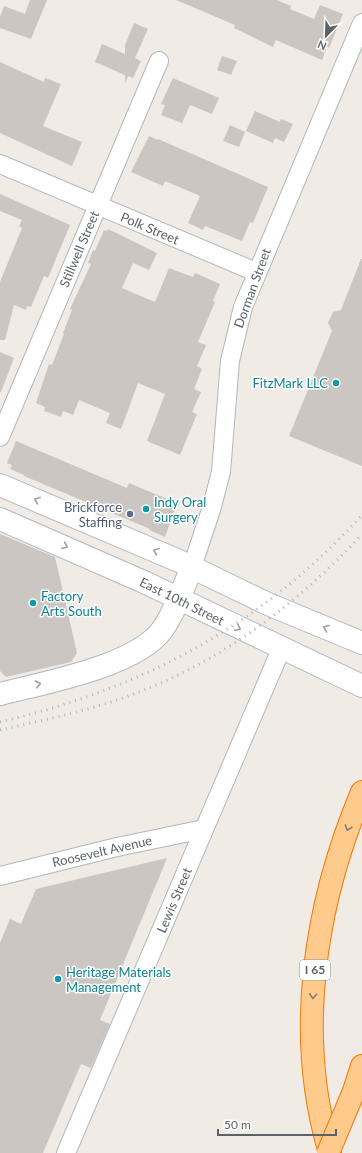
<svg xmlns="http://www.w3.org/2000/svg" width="362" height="1153" font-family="Lato,sans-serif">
<rect width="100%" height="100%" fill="#f1ebe5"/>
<g fill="#cbc6c1">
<polygon points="30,0 47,0 31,39 0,28 0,17 4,6 25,14"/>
<polygon points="176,0 277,0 291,6 290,9 314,19 320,5 343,14 329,48 327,47 322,60 276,40 273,47 234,28 235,25"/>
<polygon points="134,23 148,29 135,58 141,61 133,78 128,76 125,83 125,75 95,62 102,44 125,54 125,45"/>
<polygon points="222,56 237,61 231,75 217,70"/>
<polygon points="0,62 44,82 45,78 61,84 43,126 82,142 72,166 0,133"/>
<polygon points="173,78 219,98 212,114 190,105 182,123 161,115 165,105 161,104"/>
<polygon points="255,111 280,122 281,119 293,124 284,142 275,138 273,143 246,131"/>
<polygon points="230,125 245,132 239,147 223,141"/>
<polygon points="149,136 158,140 158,139 268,187 253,223 250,222 242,241 205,226 203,230 188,223 200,196 165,181 163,186 131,172"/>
<polygon points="0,194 70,225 48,278 44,276 31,307 27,306 26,310 14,305 5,340 0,340 0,282 22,228 19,226 22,220 0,211"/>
<polygon points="108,229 157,253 149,270 133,263 122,288 155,302 169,268 193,277 195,273 220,284 213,301 215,302 198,342 206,345 197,366 202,369 194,389 201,392 192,412 197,414 180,455 147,441 165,394 138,383 121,429 106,423 110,413 79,400 73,415 63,411 61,417 44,411 45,407 36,403 49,364 52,365 64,334 63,333 72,310 70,309 91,264 88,263 93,250 95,251 104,230 107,231"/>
<polygon points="361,259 362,259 362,466 289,436 332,331 328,323 333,312 341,310"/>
<polygon points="0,352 14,358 1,392 0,392"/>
<polygon points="16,441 127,488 129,483 177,503 165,537 149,530 150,529 24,476 24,475 10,469 12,465 7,463"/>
<polygon points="0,534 55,557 77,653 71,662 6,677 0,671"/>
<polygon points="167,858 100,1020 110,1024 91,1068 81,1064 43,1153 0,1153 0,943 10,919 21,924 36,889"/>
</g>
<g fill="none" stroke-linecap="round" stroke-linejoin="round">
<g stroke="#b2b7bb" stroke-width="20">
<g id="street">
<polyline points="0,164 256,272"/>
<polyline points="0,437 159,61"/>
<polyline points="192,567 211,510 221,472 230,361 243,307 362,23"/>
<polyline points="0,876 117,847 204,829"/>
<polyline points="66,1153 282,647"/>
</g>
</g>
<g stroke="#b1b7bb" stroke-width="24">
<g id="secondary">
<polyline points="0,485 179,561 268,604 362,643"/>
<polyline points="0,519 144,582 362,686"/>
<path d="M0 694C43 683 136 666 162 630 175 612 183 588 192 567"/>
</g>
</g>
<g stroke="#f57700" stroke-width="24">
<g id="highway">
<polyline points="354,1091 362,1066"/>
<path d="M330 1153C294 1034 315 904 362 792"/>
</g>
</g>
<use href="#street" stroke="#fff" stroke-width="18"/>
<use href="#secondary" stroke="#fff" stroke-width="22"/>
<use href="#highway" stroke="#ffcb8d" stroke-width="22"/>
<g stroke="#b4b5b6" stroke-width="3" stroke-dasharray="1 5" stroke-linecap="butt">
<path d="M0 722C144 688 262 625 362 515"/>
<path d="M0 730C45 720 91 710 134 694 222 661 299 603 362 534"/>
</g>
<g stroke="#f57700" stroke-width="24" stroke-linecap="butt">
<polyline id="highway-bridge" points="328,1153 354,1091"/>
</g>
<use href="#highway-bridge" stroke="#ffcb8d" stroke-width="22"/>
</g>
<defs><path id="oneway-chevron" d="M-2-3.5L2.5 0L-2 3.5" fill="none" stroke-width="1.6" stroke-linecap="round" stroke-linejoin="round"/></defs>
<g stroke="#9da1a4">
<use href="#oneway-chevron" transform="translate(37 500) rotate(-157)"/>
<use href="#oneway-chevron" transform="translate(65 546) rotate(23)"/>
<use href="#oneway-chevron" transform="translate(156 551) rotate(-157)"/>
<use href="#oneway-chevron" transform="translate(238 628) rotate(24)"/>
<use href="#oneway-chevron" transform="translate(326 628) rotate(-158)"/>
<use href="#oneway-chevron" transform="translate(38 684) rotate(-13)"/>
</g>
<g stroke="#857d70">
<use href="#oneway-chevron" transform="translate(348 828) rotate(109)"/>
<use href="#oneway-chevron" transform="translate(313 996) rotate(94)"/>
</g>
<g fill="#0f9aa8" stroke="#fff" stroke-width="1.5">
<circle cx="336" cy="383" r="4"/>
<circle cx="146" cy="509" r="4"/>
<circle cx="33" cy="603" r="4"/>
<circle cx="58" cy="979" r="4"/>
</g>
<circle fill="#5c6f8a" stroke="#fff" stroke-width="1.5" cx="130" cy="514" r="4"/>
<g text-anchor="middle" stroke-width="3" stroke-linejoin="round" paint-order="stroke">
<rect fill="#fff" stroke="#8d9295" stroke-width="1" x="300" y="960" width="30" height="20" rx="3"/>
<g font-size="12" font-weight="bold" fill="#5c6367">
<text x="315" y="974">I 65</text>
</g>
<g font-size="13" fill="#5c6367" stroke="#fff">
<text transform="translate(150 228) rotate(23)" y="5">Polk Street</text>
<text transform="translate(79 249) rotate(-67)" y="5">Stillwell Street</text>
<text transform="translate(252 288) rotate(-70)" y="5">Dorman Street</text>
<text transform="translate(182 601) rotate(26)" y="5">East 10th Street</text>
<text transform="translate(102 851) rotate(-13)" y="5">Roosevelt Avenue</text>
<text transform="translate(174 900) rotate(-67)" y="5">Lewis Street</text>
</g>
<g font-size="13" fill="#0d838f" stroke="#fff" text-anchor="start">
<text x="328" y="388" text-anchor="end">FitzMark LLC</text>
<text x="154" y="507">Indy Oral<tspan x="154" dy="15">Surgery</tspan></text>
<text x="41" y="601">Factory<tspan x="41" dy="15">Arts South</tspan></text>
<text x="66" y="977">Heritage Materials<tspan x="66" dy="15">Management</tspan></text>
</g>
<g font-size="13" fill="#4e5e75" stroke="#fff" text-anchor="end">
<text x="122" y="512">Brickforce<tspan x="122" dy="15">Staffing</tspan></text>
</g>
</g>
<g transform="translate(326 36) rotate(203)" stroke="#ffffff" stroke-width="3" paint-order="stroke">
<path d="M0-3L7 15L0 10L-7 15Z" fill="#5c6367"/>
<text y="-6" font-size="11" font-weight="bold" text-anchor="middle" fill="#5c6367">N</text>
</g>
<path d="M218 1129v6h118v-6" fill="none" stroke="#5c6367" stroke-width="2"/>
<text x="224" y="1129" font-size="12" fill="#5c6367" stroke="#ffffff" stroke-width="3" paint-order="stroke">50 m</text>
</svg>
